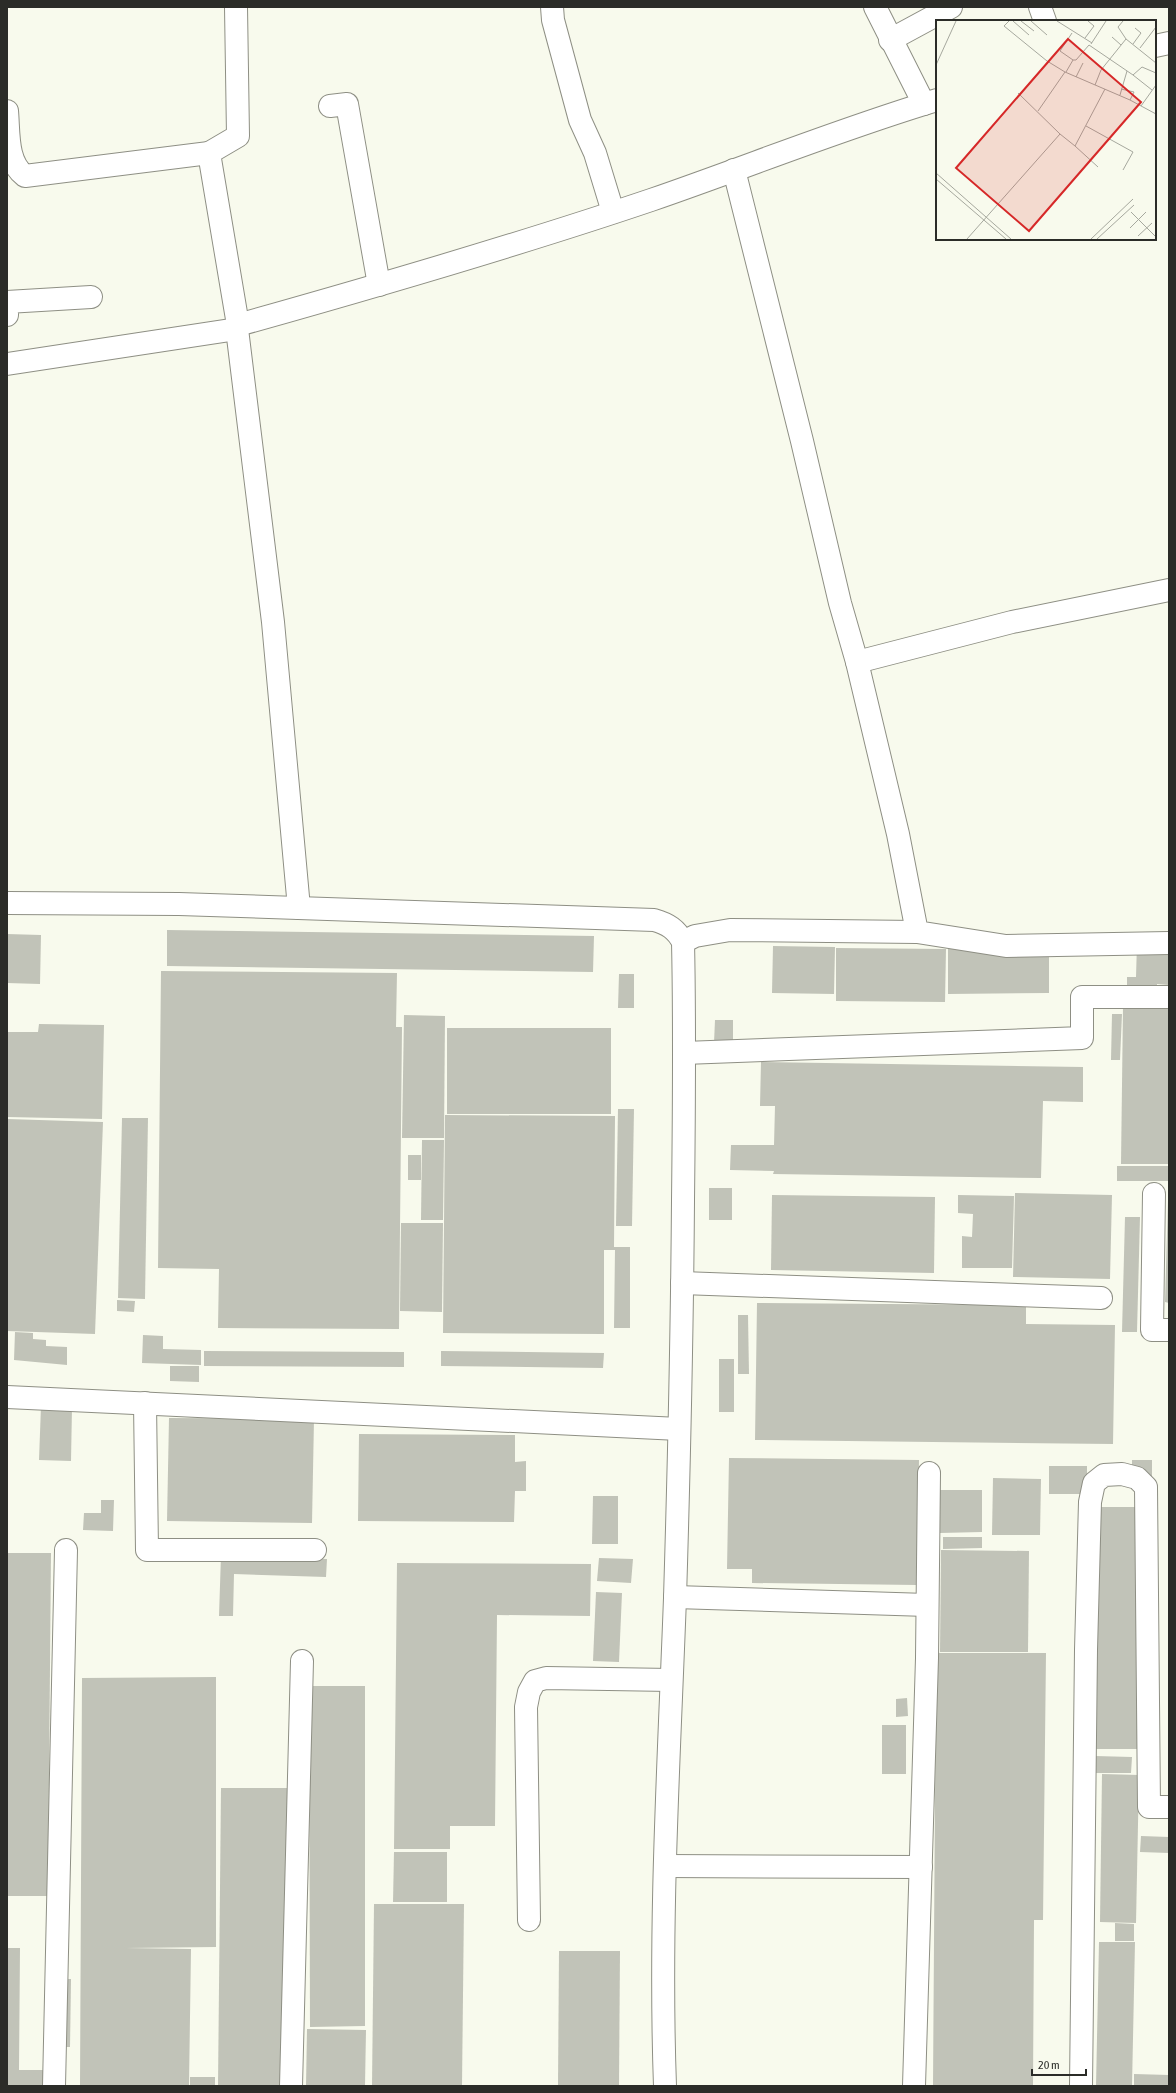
<svg xmlns="http://www.w3.org/2000/svg" width="1176" height="2093" font-family="'Asap Condensed',sans-serif">
<rect width="100%" height="100%" fill="#f8faed"/>
<g fill="#c1c3b8">
<polygon points="167,930 594,936 593,972 167,966"/>
<polygon points="7,934 41,935 40,984 7,983"/>
<polygon points="1137,943 1169,944 1169,985 1157,984 1157,989 1127,989 1127,977 1136,977"/>
<polygon points="773,946 835,947 834,994 772,993"/>
<polygon points="836,948 946,949 945,1002 836,1001"/>
<polygon points="1049,948 1049,993 948,994 948,949"/>
<polygon points="161,971 397,973 396,1027 402,1027 399,1329 218,1328 219,1269 158,1268"/>
<polygon points="619,974 634,974 634,1008 618,1008"/>
<polygon points="1123,1006 1169,1006 1169,1164 1121,1164"/>
<polygon points="1112,1014 1122,1014 1120,1060 1111,1060"/>
<polygon points="404,1015 445,1016 444,1138 402,1138"/>
<polygon points="715,1020 733,1020 733,1044 714,1043"/>
<polygon points="39,1024 104,1025 102,1119 7,1117 7,1032 38,1032"/>
<rect x="447" y="1028" width="164" height="86"/>
<polygon points="761,1062 1083,1067 1083,1102 1043,1101 1041,1178 773,1174 774,1171 730,1170 731,1145 774,1145 775,1106 760,1106"/>
<polygon points="618,1109 634,1109 632,1226 616,1226"/>
<polygon points="445,1115 615,1116 614,1247 630,1247 630,1328 614,1328 615,1250 604,1250 604,1334 443,1333"/>
<polygon points="122,1118 148,1118 145,1299 118,1298"/>
<polygon points="7,1119 103,1122 95,1334 7,1331"/>
<polygon points="422,1140 444,1140 443,1220 421,1220"/>
<rect x="408" y="1155" width="13" height="25"/>
<rect x="1117" y="1166" width="52" height="15"/>
<rect x="709" y="1188" width="23" height="32"/>
<polygon points="1015,1193 1112,1195 1110,1279 1013,1277"/>
<polygon points="772,1195 935,1197 934,1273 771,1270"/>
<polygon points="958,1195 1014,1196 1012,1268 962,1268 962,1236 972,1237 973,1214 958,1213"/>
<polygon points="1168,1200 1169,1200 1169,1303 1165,1302"/>
<polygon points="1125,1217 1140,1217 1137,1332 1122,1332"/>
<polygon points="401,1223 443,1223 442,1312 400,1311"/>
<polygon points="117,1300 135,1301 134,1312 117,1311"/>
<polygon points="757,1303 1026,1305 1026,1324 1115,1325 1113,1444 755,1440"/>
<polygon points="738,1315 748,1315 749,1374 738,1374"/>
<polygon points="15,1332 33,1333 33,1339 46,1340 46,1346 67,1347 67,1365 14,1360"/>
<polygon points="143,1335 163,1336 163,1349 201,1350 201,1365 142,1363"/>
<polygon points="204,1351 404,1352 404,1367 204,1366"/>
<polygon points="441,1351 604,1353 603,1368 441,1366"/>
<rect x="719" y="1359" width="15" height="53"/>
<polygon points="170,1366 199,1366 199,1382 170,1381"/>
<polygon points="41,1406 72,1407 71,1461 39,1460"/>
<polygon points="169,1418 314,1419 312,1523 167,1521"/>
<polygon points="359,1434 515,1435 515,1462 526,1461 526,1491 515,1491 514,1522 358,1521"/>
<polygon points="729,1458 919,1460 917,1585 752,1583 752,1569 727,1569"/>
<rect x="1132" y="1460" width="20" height="19"/>
<rect x="1049" y="1466" width="38" height="28"/>
<polygon points="993,1478 1041,1479 1040,1535 992,1535"/>
<polygon points="940,1490 982,1490 982,1532 940,1533"/>
<polygon points="593,1496 618,1496 618,1544 592,1544"/>
<polygon points="101,1500 114,1500 113,1531 83,1530 84,1513 101,1513"/>
<rect x="1094" y="1507" width="43" height="242"/>
<polygon points="943,1537 982,1537 982,1548 943,1549"/>
<polygon points="941,1550 1029,1551 1028,1652 940,1652"/>
<polygon points="7,1553 51,1553 48,1896 7,1896"/>
<polygon points="221,1555 327,1559 326,1577 234,1574 233,1616 219,1616"/>
<polygon points="599,1558 633,1559 631,1583 597,1581"/>
<polygon points="397,1563 591,1564 590,1616 497,1615 495,1826 450,1826 450,1849 394,1849"/>
<polygon points="596,1592 622,1593 619,1662 593,1661"/>
<polygon points="936,1653 1046,1653 1043,1920 1034,1920 1033,2086 933,2086"/>
<polygon points="216,1677 216,1947 126,1948 191,1949 189,2086 80,2086 82,1678"/>
<polygon points="309,1686 365,1686 365,2026 310,2027"/>
<polygon points="907,1698 908,1716 896,1717 896,1699"/>
<rect x="882" y="1725" width="24" height="49"/>
<polygon points="1095,1756 1132,1757 1131,1773 1095,1773"/>
<polygon points="1102,1774 1139,1775 1136,1923 1100,1922"/>
<polygon points="221,1788 288,1788 284,2086 218,2086"/>
<polygon points="1141,1836 1169,1837 1169,1853 1140,1852"/>
<polygon points="394,1852 447,1852 447,1902 393,1902"/>
<polygon points="374,1904 464,1904 462,2086 372,2086"/>
<polygon points="1115,1923 1134,1924 1134,1941 1115,1941"/>
<polygon points="1099,1942 1135,1942 1132,2086 1096,2086"/>
<polygon points="7,1948 20,1948 19,2070 44,2070 44,2086 7,2086"/>
<polygon points="559,1951 620,1951 619,2086 558,2086"/>
<polygon points="58,1979 71,1979 70,2047 58,2047"/>
<polygon points="307,2029 366,2030 365,2086 306,2086"/>
<polygon points="1134,2074 1169,2075 1169,2086 1134,2086"/>
<rect x="190" y="2077" width="25" height="9"/>
</g>
<g fill="none" stroke-linecap="round" stroke-linejoin="round">
<g stroke="#8e8f84" stroke-width="24">
<g id="minor">
<polyline points="236,7 238,136 209,153 238,325"/>
<polyline points="552,7 553,20 580,120 595,153 613,212"/>
<polyline points="875,7 924,104"/>
<polyline points="1040,7 1045,21"/>
<polyline points="890,40 951,7"/>
<polyline points="1155,46 1169,43"/>
<polyline points="330,106 347,104 379,285"/>
<path d="M7 111C9 132 6 162 25 176L209 153"/>
<polyline points="734,170 802,441 840,603 857,662 898,834 917,932 1006,946 1169,943"/>
<polyline points="7,315 7,302 91,297"/>
<polyline points="237,329 273,622 299,908"/>
<path d="M7 364 237 329 238 325C377 286 515 246 651 200 747 167 840 129 937 100"/>
<polyline points="857,662 1012,622 1169,590"/>
<path d="M7 903 179 904 654 920C668 924 676 929 683 942 685 1029 684 1115 683 1201 682 1333 679 1466 675 1598 669 1760 659 1923 665 2086"/>
<polyline points="683,942 695,936 730,930 917,932"/>
<polyline points="684,1053 1082,1038 1082,997 1169,997"/>
<polyline points="1154,1194 1152,1330 1169,1330"/>
<polyline points="682,1283 1101,1298"/>
<polyline points="7,1397 679,1429"/>
<polyline points="145,1403 147,1550 315,1550"/>
<polyline points="675,1597 927,1605"/>
<polyline points="665,1866 921,1867"/>
<polyline points="529,1920 526,1707 529,1692 535,1681 546,1678 671,1680"/>
<polyline points="54,2086 66,1550"/>
<polyline points="291,2086 302,1661"/>
<polyline points="914,2086 927,1658 929,1473"/>
<polyline points="1081,2086 1086,1650 1090,1502 1094,1483 1104,1475 1122,1474 1137,1478 1146,1487 1149,1807 1169,1807"/>
</g>
</g>
<use href="#minor" stroke="#fff" stroke-width="22"/>
</g>
<g transform="translate(936 20)">
<rect width="220" height="220" fill="#f8faed"/>
<path fill="none" stroke="#a6a89e" stroke-width="1" d="M73 1 68 6 111 41 129 52 194 80 220 94M77 1 93 15M85 1 98 11M95 1 111 15M121 1 156 23M187 1 182 7 190 19M136 13 124 31 137 40M176 17 185 25M149 18 158 6 152 1M190 19 220 43M155 24 170 1M197 24 205 13 199 8M204 28 220 7M0 45 20 1M130 52 137 40H140L153 25 197 55 216 70M197 55 206 47 220 53M140 57 147 43M159 65 165 50 190 19M185 69 198 72 194 80M184 75 191 51M205 86 220 65M102 91 129 52M150 106 197 132 187 150M124 114 139 126M162 147 139 126 169 69M0 153 75 219M0 159 70 219M195 192 220 217M194 208 210 192M202 216 216 203M31 219 124 114 82 73M155 219 197 179M161 219 198 185"/>
<path fill="#d62828" fill-opacity="0.15" stroke="#d62828" stroke-width="2" d="M132 19 205 82 93 211 20 148Z"/>
<rect width="220" height="220" fill="none" stroke="#2b2c28" stroke-width="2"/>
</g>
<rect width="1176" height="2093" fill="none" stroke="#2b2c28" stroke-width="16"/>
<path d="M1032 2069v6h54v-6" fill="none" stroke="#2b2c28" stroke-width="2"/>
<text x="1038" y="2069" font-size="12" fill="#2b2c28" stroke="#f8faed" stroke-width="3" paint-order="stroke">20 m</text>
</svg>
